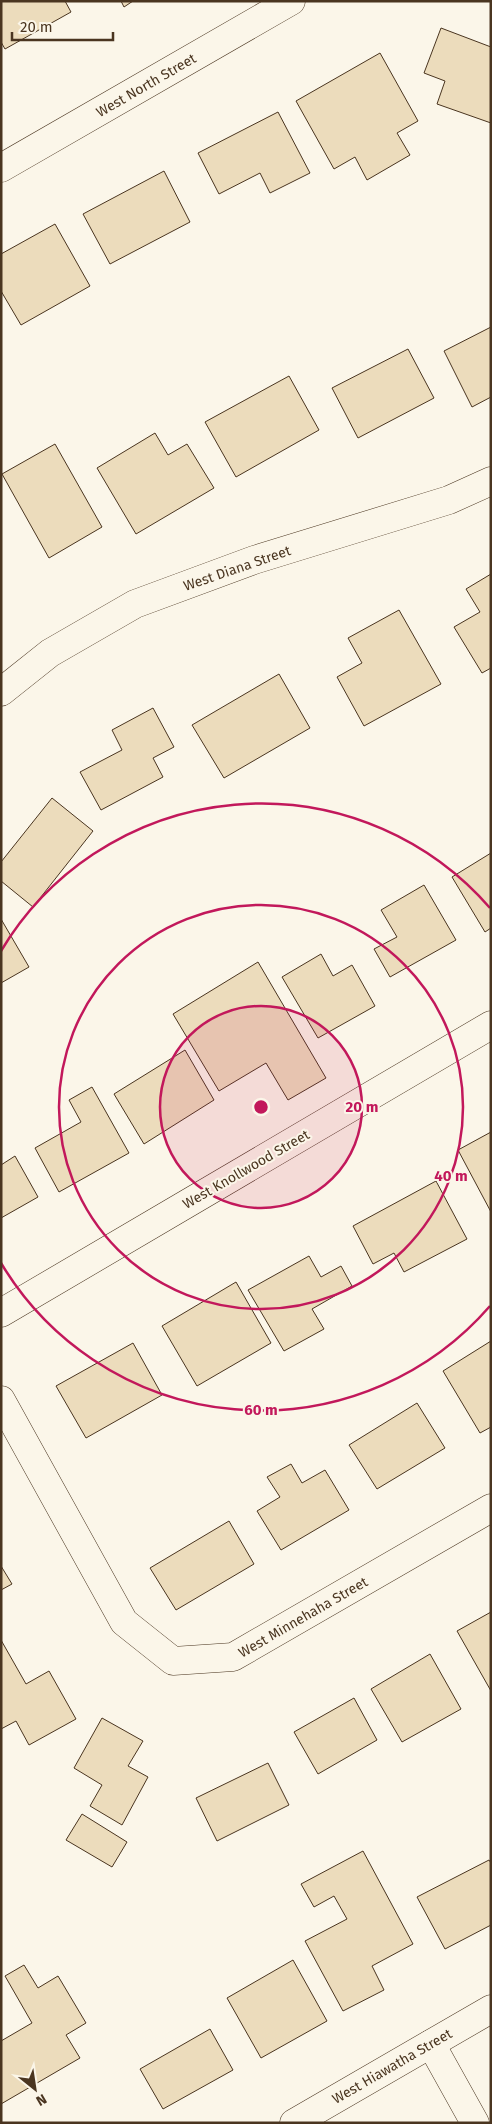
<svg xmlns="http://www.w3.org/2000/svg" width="492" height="2124" font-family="'Fira Sans',sans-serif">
<rect width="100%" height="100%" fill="#fbf6e9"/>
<g fill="#ecdcbc" stroke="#4a3520">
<polygon points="1,1 65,1 71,12 5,49 1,42"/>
<polygon points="121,1 133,1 124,7"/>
<polygon points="441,28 491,47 491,123 437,104 445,81 424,73"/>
<polygon points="380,53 418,121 397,133 410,155 367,180 355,157 334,169 296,101"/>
<polygon points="278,112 310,173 270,193 260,173 219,194 198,153"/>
<polygon points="164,171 190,222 110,264 83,214"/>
<polygon points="55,224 90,286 21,325 1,291 1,254"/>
<polygon points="491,327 491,397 472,407 444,351"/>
<polygon points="408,349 434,398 358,438 332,388"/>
<polygon points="289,376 319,430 236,477 205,422"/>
<polygon points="155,433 168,455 187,444 214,488 136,534 97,468"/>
<polygon points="55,444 102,527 49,558 2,474"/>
<polygon points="491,574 491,668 482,673 454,627 480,612 466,589"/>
<polygon points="399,610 441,684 364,726 337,677 362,663 348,638"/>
<polygon points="279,674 310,728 224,778 192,725"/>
<polygon points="153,708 174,747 153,758 163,777 101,810 80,772 122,750 112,730"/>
<polygon points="52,798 93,831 33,907 1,881 1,862"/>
<polygon points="491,853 491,928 485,932 452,877"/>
<polygon points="424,885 456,940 390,977 374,949 397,937 381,910"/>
<polygon points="1,919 29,967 1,983"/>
<polygon points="321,954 333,976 352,965 375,1006 318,1038 282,977"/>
<polygon points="258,962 326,1078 288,1100 266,1063 219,1091 173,1014"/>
<polygon points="185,1050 214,1100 144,1144 114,1094"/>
<polygon points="92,1087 129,1153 59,1192 35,1148 81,1122 69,1100"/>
<polygon points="491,1132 491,1212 458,1150"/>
<polygon points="15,1156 38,1197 1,1218 1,1165"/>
<polygon points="436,1181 467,1239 404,1272 394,1253 373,1264 353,1226"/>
<polygon points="309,1256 321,1277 341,1266 352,1286 312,1309 324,1329 284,1351 248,1290"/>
<polygon points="236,1282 271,1343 197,1386 162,1326"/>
<polygon points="491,1341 491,1427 480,1433 443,1371"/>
<polygon points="133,1343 162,1395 86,1438 56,1386"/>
<polygon points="417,1403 445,1448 377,1489 349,1445"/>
<polygon points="291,1464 302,1483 325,1470 349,1510 281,1550 257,1511 280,1497 267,1477"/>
<polygon points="229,1521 254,1564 176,1610 150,1568"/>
<polygon points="1,1566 12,1584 1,1590"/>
<polygon points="491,1612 491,1691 457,1631"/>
<polygon points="1,1640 26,1684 49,1671 76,1719 29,1745 16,1721 1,1729"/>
<polygon points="430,1654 461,1709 402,1742 371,1689"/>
<polygon points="354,1698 377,1740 318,1774 294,1732"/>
<polygon points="102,1718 143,1741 128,1766 148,1777 122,1825 90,1806 102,1785 74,1768"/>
<polygon points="268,1763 289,1805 217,1841 196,1798"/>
<polygon points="82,1814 127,1842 112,1867 66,1840"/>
<polygon points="363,1851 413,1944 372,1966 384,1990 343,2011 305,1941 347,1919 334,1896 314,1907 301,1884"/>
<polygon points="489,1860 491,1863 491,1925 445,1949 417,1897"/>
<polygon points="293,1960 327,2021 261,2058 227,1998"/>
<polygon points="24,1965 38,1988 58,1976 86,2023 66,2035 80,2058 1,2104 1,2041 32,2023 5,1976"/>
<polygon points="210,2029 233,2070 163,2109 140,2069"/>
</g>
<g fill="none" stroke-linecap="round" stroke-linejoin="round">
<g stroke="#4a3520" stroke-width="29">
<g id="minor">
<polyline points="1,168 291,1"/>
<polyline points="1,692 50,653 135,604 254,560 449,500 491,481"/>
<polyline points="1,1313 491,1025"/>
<polyline points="1,1400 124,1622 173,1661 233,1657 491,1508"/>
<polyline points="431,2044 475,2123"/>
<polyline points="294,2123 491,2009"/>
</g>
</g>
<use href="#minor" stroke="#fbf6e9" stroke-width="28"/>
</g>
<circle cx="261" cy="1107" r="101" fill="#c2185b" fill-opacity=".12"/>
<g fill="none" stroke="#c2185b" stroke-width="2.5">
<circle cx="261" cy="1107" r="101"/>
<circle cx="261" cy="1107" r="202"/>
<path d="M490 1306A303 303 0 0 1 1 1263M1 951A303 303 0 0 1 490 908"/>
</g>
<g text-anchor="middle" stroke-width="4" stroke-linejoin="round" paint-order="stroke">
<g font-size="14" fill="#4a3520" stroke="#fbf6e9">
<text transform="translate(146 85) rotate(-30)" y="5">West North Street</text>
<text transform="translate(237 568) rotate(-19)" y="5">West Diana Street</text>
<text transform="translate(246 1169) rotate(-30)" y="5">West Knollwood Street</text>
<text transform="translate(303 1617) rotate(-30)" y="5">West Minnehaha Street</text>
<text transform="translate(392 2066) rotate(-30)" y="5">West Hiawatha Street</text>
</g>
</g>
<circle cx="261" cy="1107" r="8" fill="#c2185b" stroke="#fbf6e9" stroke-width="2.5"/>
<g font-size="15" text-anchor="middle" font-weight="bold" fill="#c2185b" stroke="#fbf6e9" stroke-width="4" stroke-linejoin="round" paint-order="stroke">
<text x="362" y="1112">20 m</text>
<text x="451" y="1181">40 m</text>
<text x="261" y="1415">60 m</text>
</g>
<rect width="492" height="2124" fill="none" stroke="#4a3520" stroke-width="5"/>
<g transform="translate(35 2089) rotate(150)" stroke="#fbf6e9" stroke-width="4" paint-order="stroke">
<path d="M0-4L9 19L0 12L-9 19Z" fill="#4a3520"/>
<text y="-8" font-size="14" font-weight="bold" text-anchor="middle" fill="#4a3520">N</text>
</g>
<path d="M12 32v8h101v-8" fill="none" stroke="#4a3520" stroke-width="2.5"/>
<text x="20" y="32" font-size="15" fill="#4a3520" stroke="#fbf6e9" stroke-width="4" paint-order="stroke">20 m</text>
</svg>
